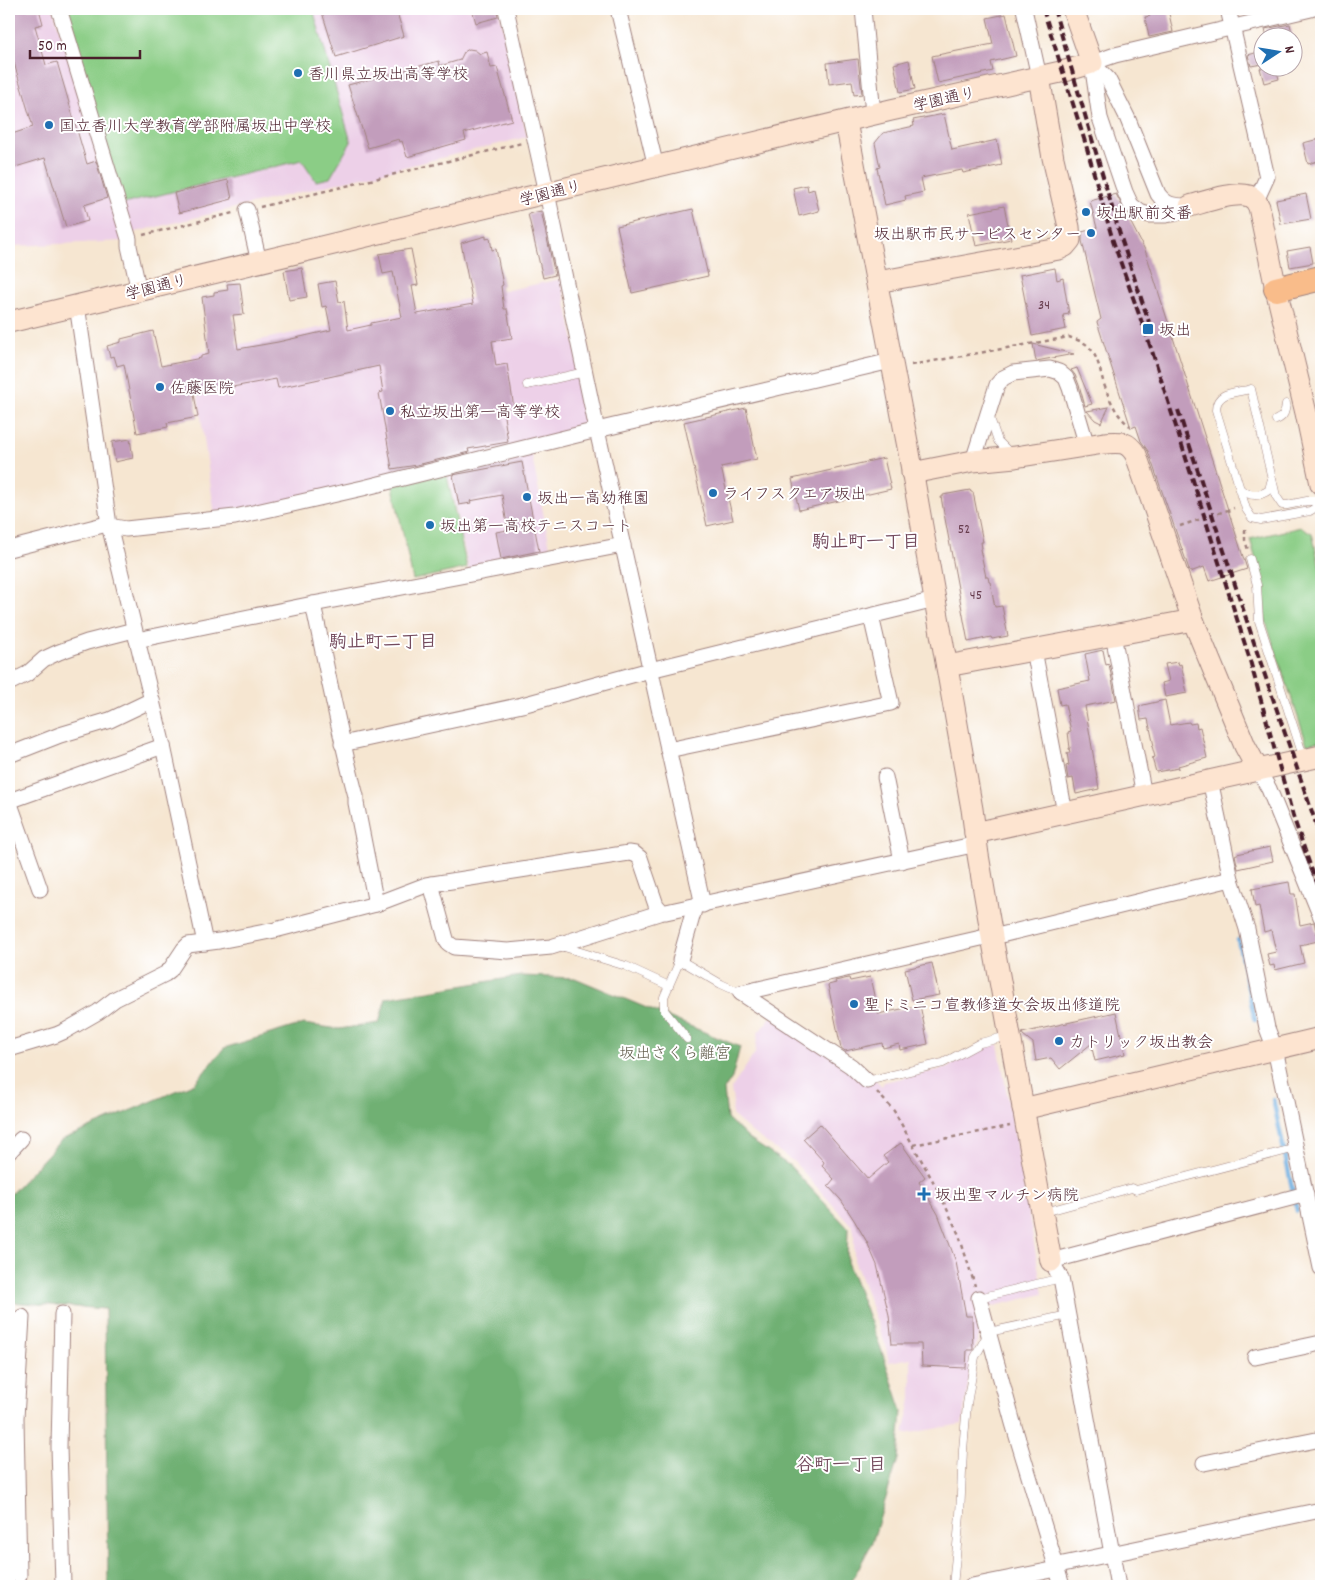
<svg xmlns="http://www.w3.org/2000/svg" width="1330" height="1595" font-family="Dekko,'Klee One',sans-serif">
<rect width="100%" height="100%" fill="#fff"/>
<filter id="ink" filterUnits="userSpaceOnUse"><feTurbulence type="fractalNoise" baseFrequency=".02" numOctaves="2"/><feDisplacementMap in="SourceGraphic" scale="10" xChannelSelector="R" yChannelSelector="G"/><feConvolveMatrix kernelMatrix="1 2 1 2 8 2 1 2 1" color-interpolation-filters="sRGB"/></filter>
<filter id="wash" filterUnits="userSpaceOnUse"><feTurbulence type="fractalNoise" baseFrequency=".0096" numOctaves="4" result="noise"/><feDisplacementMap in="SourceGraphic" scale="20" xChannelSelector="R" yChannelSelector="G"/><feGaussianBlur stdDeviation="1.12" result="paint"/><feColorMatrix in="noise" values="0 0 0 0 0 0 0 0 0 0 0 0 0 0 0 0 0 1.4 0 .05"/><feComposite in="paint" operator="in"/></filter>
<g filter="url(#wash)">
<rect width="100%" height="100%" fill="#f6e6d1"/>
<g fill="#edd0e8">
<polygon points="9,9 53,9 125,241 14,246 14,252 9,253"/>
<polygon points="63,9 499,9 527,137 132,233"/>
<polygon points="561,279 591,422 576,432 215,517 192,354 357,320 370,319"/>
<polygon points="531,451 551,552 469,570 447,470"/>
<polygon points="771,1017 868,1073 882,1086 884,1082 947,1068 980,1048 998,1044 1043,1294 977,1310 981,1330 972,1358 962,1424 904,1434 911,1399 911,1358 889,1362 885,1344 854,1260 854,1231 852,1226 794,1162 754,1134 732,1115 733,1102 731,1089 755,1053 758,1033"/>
</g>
<g fill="#8bcd86" stroke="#6a7658">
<polygon points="63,9 313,9 351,142 330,178 316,181 302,160 123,204"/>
<polygon points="446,471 467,568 413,580 392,482"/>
<polygon points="1301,527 1312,533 1321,572 1321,741 1307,744 1266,622 1260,574 1250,539"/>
</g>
<polygon fill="#70b073" stroke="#5d684f" points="521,976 575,978 740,1047 732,1078 724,1090 727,1118 749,1139 790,1166 848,1228 847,1262 880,1346 902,1411 898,1459 872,1543 849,1586 108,1586 105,1309 9,1302 9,1196 61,1140 195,1083 224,1048 303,1024 339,1029 379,1023 386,998"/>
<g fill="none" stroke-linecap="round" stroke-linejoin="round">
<g stroke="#6aacdf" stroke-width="4.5">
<polyline points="1238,940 1255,1020"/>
<polyline points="1273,1099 1297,1211"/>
</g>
</g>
<g id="blocks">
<g fill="#c29dbc">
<polygon points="9,9 39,9 43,24 35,26 46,65 57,62 87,164 96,161 107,198 84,205 88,221 66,227 45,158 9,169 9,135 33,127 14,63 9,65"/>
<polygon points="321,9 396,9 404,36 336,57"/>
<polygon points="472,9 497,9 498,17 476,23"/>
<polygon points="1149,9 1168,9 1173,32 1149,37 1145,17 1150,16"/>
<polygon points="1006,14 1016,56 991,62 993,71 938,83 932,56 993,44 987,18"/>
<polygon points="1290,24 1293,38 1267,38 1265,29"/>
<polygon points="469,49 475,50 480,54 487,52 491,68 497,67 512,120 464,133 466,140 407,157 402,141 400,142 399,139 368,148 348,85 439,61 440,66 460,60 464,52"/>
<polygon points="1262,51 1262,64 1251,66 1248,55"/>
<polygon points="858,59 862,94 854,95 852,81 829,84 827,63"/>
<polygon points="909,60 915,89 900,92 894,64"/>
<polygon points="1260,68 1276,68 1279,79 1264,83"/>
<polygon points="944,114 952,150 997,140 1002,165 963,173 962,170 921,178 924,192 905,196 906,200 885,205 877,168 880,167 875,143 883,133 914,126 913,120"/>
<polygon points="1319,139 1321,146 1321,160 1308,164 1303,143"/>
<polygon points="228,180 232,199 179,213 174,193"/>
<polygon points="807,185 808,191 814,189 819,211 799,216 793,188"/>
<polygon points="1116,194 1145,250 1247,569 1209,581 1204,567 1190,572 1148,451 1141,441 1136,426 1131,428 1097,322 1101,319 1082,241 1082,232 1097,228 1090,201"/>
<polygon points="1306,194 1311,219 1281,224 1276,200"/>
<polygon points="1004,206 1011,239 976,246 969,213"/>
<polygon points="693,209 708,276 632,293 617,226"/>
<polygon points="541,211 555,275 543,278 528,214"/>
<polygon points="486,236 486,239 490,238 492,250 496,249 503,285 501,286 504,309 507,309 512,338 492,341 496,366 507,364 514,408 503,410 508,442 468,449 469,452 417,465 392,469 379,393 383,392 379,366 278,388 276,379 194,394 198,417 167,423 168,427 137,433 124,364 117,366 114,356 110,357 107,346 121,342 121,339 153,331 161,366 201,358 201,356 209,354 202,297 214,295 214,292 228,290 227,284 240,283 244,314 233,315 238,349 278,342 331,330 326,306 322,307 318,284 335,281 339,302 344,301 348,330 371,325 371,323 402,317 393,272 383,274 379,254 411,249 418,285 412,286 417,314 473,304 461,243"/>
<polygon points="1310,247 1313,263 1290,267 1287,251"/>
<polygon points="302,268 307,297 289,300 284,271"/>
<polygon points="1055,268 1057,280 1063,278 1069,314 1063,315 1066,329 1032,336 1020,275"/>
<polygon points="1033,344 1074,354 1036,361"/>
<polygon points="1077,368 1092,404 1085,406 1079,385 1075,375 1071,370"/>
<polygon points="1109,407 1101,423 1095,420 1087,411"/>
<polygon points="746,408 757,459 721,467 733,520 707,526 684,422"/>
<polygon points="130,439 133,458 115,462 112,442"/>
<polygon points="884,458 891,489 799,510 792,479"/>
<polygon points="522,462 539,551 501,559 496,532 508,530 502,495 470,501 471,503 459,505 453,475"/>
<polygon points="970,490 971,492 973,492 983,542 981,542 982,548 980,549 986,577 988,577 989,582 990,582 995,607 1002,606 1008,636 992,639 991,637 968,642 941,497 943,497 943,495"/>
<polygon points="1103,650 1106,665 1109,664 1116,700 1085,706 1099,789 1076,794 1073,778 1068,779 1066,766 1069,765 1067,753 1070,753 1069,748 1070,748 1068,732 1071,731 1065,704 1060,705 1057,688 1090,681 1085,654"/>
<polygon points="1178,662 1179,665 1181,664 1187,693 1165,697 1162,683 1169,681 1165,664"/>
<polygon points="1165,700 1170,725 1189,722 1190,724 1196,723 1197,728 1200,727 1207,758 1178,766 1179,768 1156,772 1152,758 1155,757 1152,746 1154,746 1148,719 1141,720 1139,706"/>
<polygon points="1270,847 1273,861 1238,869 1235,855 1237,854"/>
<polygon points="1289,882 1291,894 1295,894 1300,925 1314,922 1318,941 1300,945 1304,963 1275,970 1274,965 1270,966 1267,954 1276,952 1271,930 1264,932 1259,906 1255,907 1252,889"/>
<polygon points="932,963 939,995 912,1000 905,969"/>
<polygon points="870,977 878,1014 920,1005 928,1044 900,1050 899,1044 883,1048 882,1043 845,1051 841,1048 828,985 836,983 835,981 849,978 850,981"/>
<polygon points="1116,1012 1125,1054 1095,1061 1091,1044 1060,1069 1051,1058 1036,1061 1033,1043 1023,1035 1022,1033"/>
<polygon points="820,1124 868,1179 888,1162 883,1156 901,1143 925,1177 919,1182 938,1214 948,1240 956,1262 966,1316 972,1316 973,1350 967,1350 966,1368 922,1366 921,1344 892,1344 889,1315 877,1265 867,1242 854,1220 841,1200 828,1186 834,1179 822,1166 824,1162 803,1139"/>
</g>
</g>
</g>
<g filter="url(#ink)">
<use href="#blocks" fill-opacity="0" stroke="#a0827e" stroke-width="1"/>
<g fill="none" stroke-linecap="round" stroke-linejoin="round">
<g stroke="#a0827e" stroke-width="9">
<g id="lane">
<polyline points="527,385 585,372"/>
<polyline points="990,418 998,441 1010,453"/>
<path d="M1276 420C1284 417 1285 412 1286 404"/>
<path d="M1240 489C1249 496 1259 497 1269 490L1271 482"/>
<path d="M1321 501H1307L1287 505H1282L1276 496 1251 389C1236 393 1216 391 1216 410L1246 509 1252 518 1261 520 1310 511 1321 504"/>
<polyline points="1250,559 1257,585 1259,621 1304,759"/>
<polyline points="561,946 626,966 669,986"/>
<polyline points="687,1039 664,1010 664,997 680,960 721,984 741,993"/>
<polyline points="867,1081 943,1063 980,1043 1008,1036"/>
<polyline points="1044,1211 1052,1210 1132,1188 1136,1190 1296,1148"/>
<polyline points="979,1298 1061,1278"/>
<polyline points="953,1586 960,1515 963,1450 967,1404 975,1357 989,1332 1068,1315"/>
</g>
</g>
<g stroke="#a0827e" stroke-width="17">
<g id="street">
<polyline points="59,9 129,239 129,246 139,291"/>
<polyline points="506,9 547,193 597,430 703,905"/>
<polyline points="618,9 656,167"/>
<polyline points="863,9 872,103 875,114"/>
<polyline points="1024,9 1039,77"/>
<polyline points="1228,9 1267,177 1256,201"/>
<polyline points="1092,63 1115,55 1311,9"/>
<polyline points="1092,63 1100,118 1125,192 1131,205 1140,212 1149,215 1165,215 1177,213 1190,206"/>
<path d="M1092 63 1108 79 1127 117 1158 194C1166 205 1173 206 1186 206"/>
<polyline points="247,210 259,262"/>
<polyline points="77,305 109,525 163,746 205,943"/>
<polyline points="973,461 997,385 1003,378 1013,373 1050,369 1059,372 1066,378 1070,388 1087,446"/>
<polyline points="9,549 103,525 126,529 235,517 363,488 597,430 891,361"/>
<path d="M313 604C327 669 339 733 356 796V803L376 904"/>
<polyline points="1113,635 1144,795"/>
<polyline points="137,640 313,604 623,545"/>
<polyline points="1034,650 1065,813"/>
<polyline points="9,683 27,674 44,659 59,652 87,642 134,630"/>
<polyline points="342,744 522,705 650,670 935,600"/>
<polyline points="668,750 891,703 871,616"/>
<polyline points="9,755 60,735 110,720 152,700"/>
<polyline points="1258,770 1269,789 1321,917"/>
<polyline points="885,777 902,861"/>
<polyline points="1210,780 1231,879 1247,929 1267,1028 1275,1049 1321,1268"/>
<polyline points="9,801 163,746"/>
<polyline points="9,801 40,889"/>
<polyline points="431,884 446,939 448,943 454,947 508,951 551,947 662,912"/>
<polyline points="680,960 695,906"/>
<polyline points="741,993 981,938 1001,935 1231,879"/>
<polyline points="741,993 851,1066 867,1081"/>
<polyline points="9,1049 56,1035 65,1031 98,1012 115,999 165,974 170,970 184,949 188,945 219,941 275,930 376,904 426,885 629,853 635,854 640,858 656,905 662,912 666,912 977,844"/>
<polyline points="9,1152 21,1139"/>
<polyline points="979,1298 1013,1423 1062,1586"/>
<polyline points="1255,1357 1321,1343"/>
<polyline points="1204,1463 1321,1439"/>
<polyline points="19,1576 16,1418 22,1317"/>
<polyline points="61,1586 63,1584 59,1447 62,1314"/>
<polyline points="972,1586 1052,1570 1063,1564 1321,1510"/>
<polyline points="1118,1586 1061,1278 1051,1261 1306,1194"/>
</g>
</g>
<g stroke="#a0827e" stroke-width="23">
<g id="secondary">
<polyline points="846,122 908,447 972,809 978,855 992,937 1051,1261"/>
<path d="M1190 206C1205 202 1234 191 1249 196 1254 198 1257 202 1259 207L1276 289 1306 413 1321 484"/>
<polyline points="877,282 1059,249 1065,246 1070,240 1069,227 1053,158 1039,77"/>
<polyline points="9,322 891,110 1065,71 1092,63 1073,9"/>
<path d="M912 473 973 461 1015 457 1104 443C1119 442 1127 440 1136 455L1193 620 1245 746 1258 770"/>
<polyline points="947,666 1193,620"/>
<polyline points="975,833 1321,756"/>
<polyline points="1023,1109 1321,1038"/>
</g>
</g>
<g stroke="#a0827e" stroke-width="26">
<polyline id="primary" points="1276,289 1321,278"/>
</g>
<g stroke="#a0827e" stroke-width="2.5" stroke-dasharray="4 4" stroke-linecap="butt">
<polyline points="260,207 522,143"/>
<polyline points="143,235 233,213"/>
<path d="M911 365 1069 337C1074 339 1082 341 1087 345 1099 356 1100 373 1105 387 1111 403 1117 416 1130 426"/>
<polyline points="1180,526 1234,508"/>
<polyline points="1245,529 1245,540 1248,550"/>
<polyline points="877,1092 894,1111 939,1192 959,1235 975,1286"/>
<polyline points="913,1145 1010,1126"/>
</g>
<use href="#lane" stroke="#fff" stroke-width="8"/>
<use href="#street" stroke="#fff" stroke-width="15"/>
<use href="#secondary" stroke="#fde4d0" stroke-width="21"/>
<use href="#primary" stroke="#f9bc8a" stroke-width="24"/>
<g stroke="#4a1f2b" stroke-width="4" stroke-dasharray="8 4" stroke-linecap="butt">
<polyline points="1043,9 1086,145 1113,241 1152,351 1249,657 1293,816 1311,868 1321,892"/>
<polyline points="1054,9 1121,238 1149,322"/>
<polyline points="1178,410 1258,655 1321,838"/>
</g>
</g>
</g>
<g fill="#1f6fb2" stroke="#fff" stroke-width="2">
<circle cx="298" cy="73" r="5"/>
<circle cx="49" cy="125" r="5"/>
<circle cx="1086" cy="212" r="5"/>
<circle cx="1091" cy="233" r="5"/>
<rect x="1142" y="323" width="12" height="12" rx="2.5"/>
<circle cx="160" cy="387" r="5"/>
<circle cx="390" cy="411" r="5"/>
<circle cx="713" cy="493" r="5"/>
<circle cx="527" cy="497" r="5"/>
<circle cx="430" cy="525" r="5"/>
<circle cx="854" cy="1004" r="5"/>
<circle cx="1059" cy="1041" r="5"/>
<path d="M921.5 1186.5h5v5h5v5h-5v5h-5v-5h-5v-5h5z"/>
</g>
<g text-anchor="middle" stroke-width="4" stroke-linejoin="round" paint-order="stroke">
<g font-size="14" fill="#683e4f">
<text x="1044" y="309">34</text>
<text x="964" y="533">52</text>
<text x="976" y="599">45</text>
</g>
<g font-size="16" fill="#4a1f2b" stroke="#fff" text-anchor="start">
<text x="308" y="79">香川県立坂出高等学校</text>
<text x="59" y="131">国立香川大学教育学部附属坂出中学校</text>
<text x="1096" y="218">坂出駅前交番</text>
<text x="1081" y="239" text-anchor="end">坂出駅市民サービスセンター</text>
<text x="1159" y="335">坂出</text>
<text x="170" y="393">佐藤医院</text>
<text x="400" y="417">私立坂出第一高等学校</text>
<text x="723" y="499">ライフスクエア坂出</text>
<text x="537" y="503">坂出一高幼稚園</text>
<text x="440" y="531">坂出第一高校テニスコート</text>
<text x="864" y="1010">聖ドミニコ宣教修道女会坂出修道院</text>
<text x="1069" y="1047">カトリック坂出教会</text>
<text x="935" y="1200">坂出聖マルチン病院</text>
</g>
<g font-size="16" fill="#4a1f2b" stroke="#fff">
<text transform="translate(944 98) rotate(-12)" y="6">学園通り</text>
<text transform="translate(550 192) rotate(-14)" y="6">学園通り</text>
<text transform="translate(156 286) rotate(-14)" y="6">学園通り</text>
</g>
<g font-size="16" fill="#615c4b" stroke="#fff">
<text x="675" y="1058">坂出さくら離宮</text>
</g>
<g font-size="18" font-weight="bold" fill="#744b5e" stroke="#fff">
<text x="866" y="547">駒止町一丁目</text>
<text x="383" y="647">駒止町二丁目</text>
<text x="841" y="1470">谷町一丁目</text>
</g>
</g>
<rect width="1330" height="1595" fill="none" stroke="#fff" stroke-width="30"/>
<g transform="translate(1278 52) rotate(78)"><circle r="24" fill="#ffffff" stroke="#b7a5aa"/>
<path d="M0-4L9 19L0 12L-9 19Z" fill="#1f6fb2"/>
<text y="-8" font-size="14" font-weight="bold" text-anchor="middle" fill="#4a1f2b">N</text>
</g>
<path d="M30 50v8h110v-8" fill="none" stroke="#4a1f2b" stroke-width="2.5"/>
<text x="38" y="50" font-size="15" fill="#4a1f2b" stroke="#ffffff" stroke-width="4" paint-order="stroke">50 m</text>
</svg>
